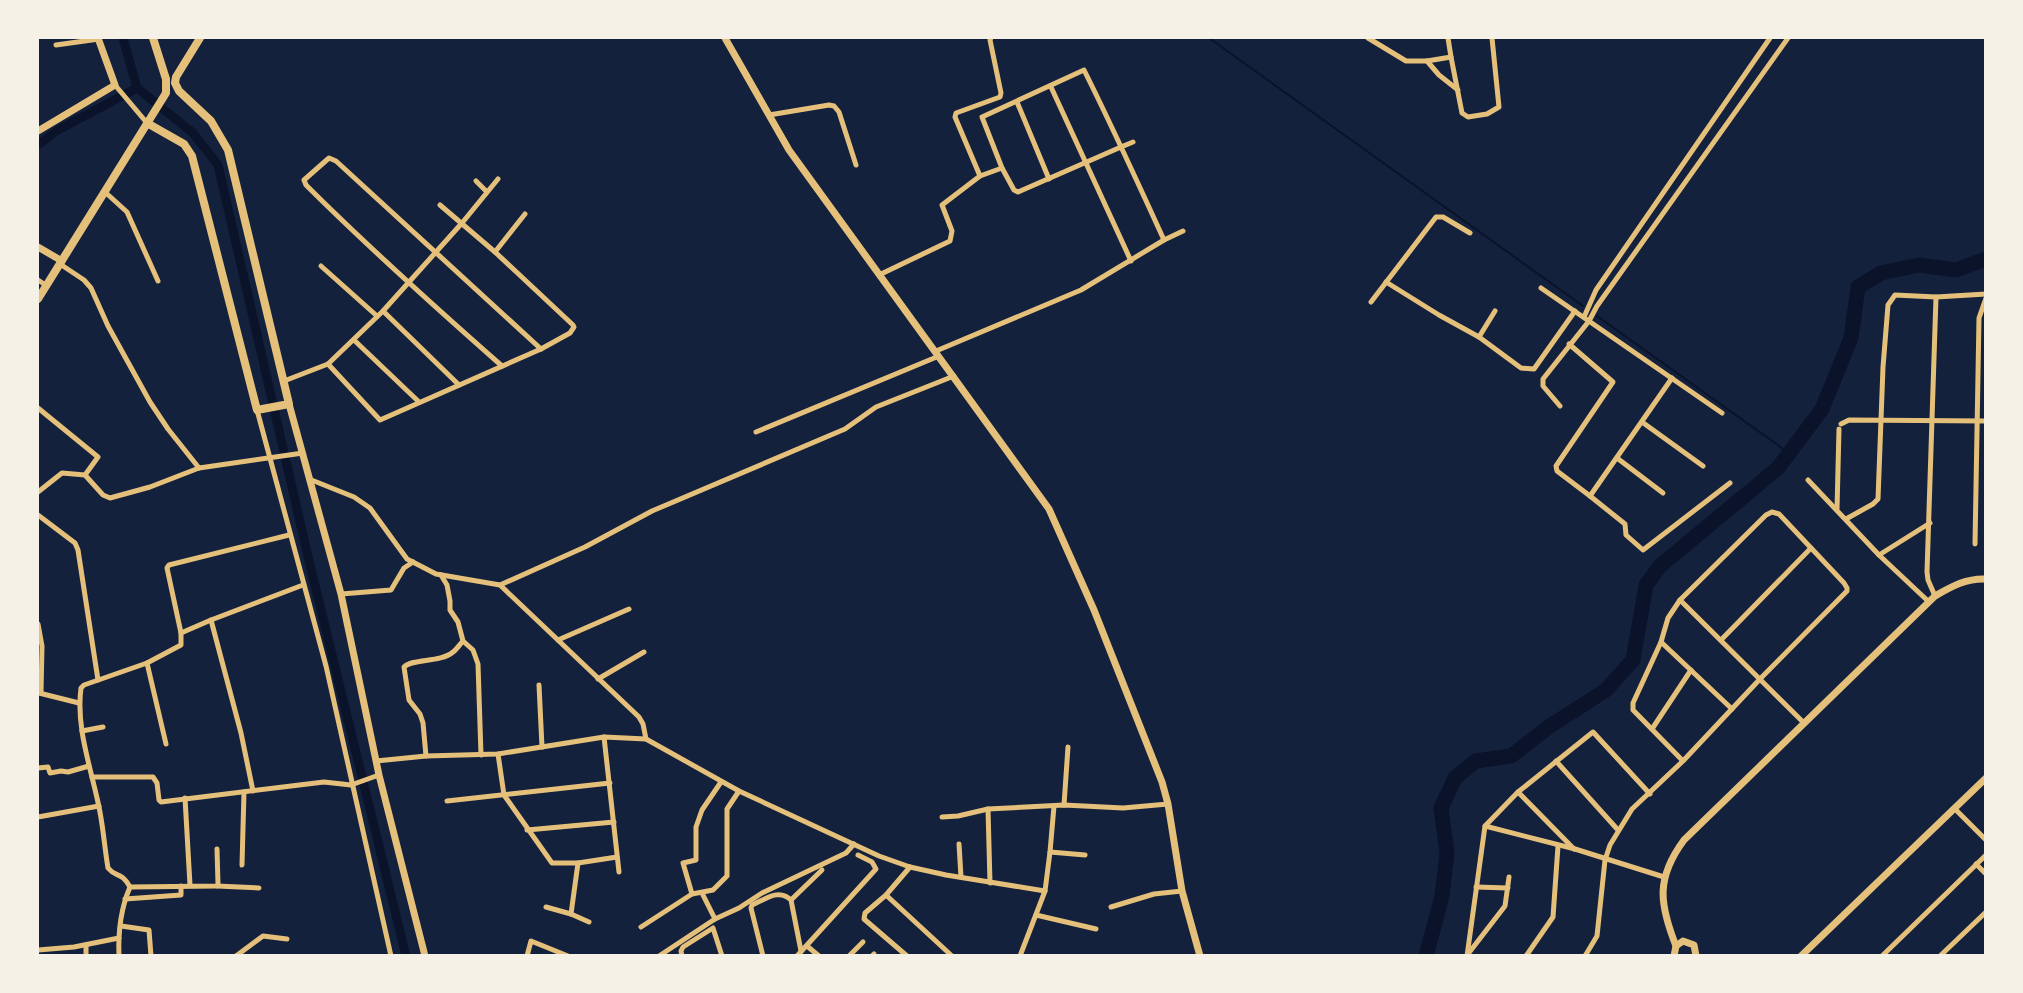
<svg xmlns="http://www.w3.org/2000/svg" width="2023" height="993" font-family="'IBM Plex Sans',sans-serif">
<rect width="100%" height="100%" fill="#14213d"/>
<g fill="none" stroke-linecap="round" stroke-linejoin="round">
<!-- stream -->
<g stroke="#0b132b" stroke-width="2">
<polyline points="1209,38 1583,306"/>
<polyline points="1597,316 1789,453"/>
</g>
<!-- canal -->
<g stroke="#0b132b" stroke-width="9">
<polyline points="123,38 137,88"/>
<polyline points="137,88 193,133 218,165 309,561 406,956"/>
<polyline points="38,145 58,130 137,88"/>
</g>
<!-- river -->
<polyline stroke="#0b132b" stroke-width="15" points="1426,956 1442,896 1447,852 1441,808 1455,778 1476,761 1511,756 1550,726 1606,690 1633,660 1646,585 1660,566 1778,468 1822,409 1851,338 1858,287 1881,273 1919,265 1956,270 1986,259"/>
<!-- minor -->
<g stroke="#e5c07b" stroke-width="5">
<polyline points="1368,38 1406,61 1427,61 1451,57 1462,113 1468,117 1487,114 1499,107 1492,38"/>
<polyline points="1448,38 1451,57"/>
<polyline points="56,45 99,39"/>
<polyline points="1427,61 1439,75 1458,90"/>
<polyline points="115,85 147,123"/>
<polyline points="1051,87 1131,261"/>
<polyline points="1017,102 1049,179"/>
<polyline points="769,115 829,105 834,106 839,112 856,165"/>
<path d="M1133 142 1121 147 1018 192 1014 190 1002 168 982 117 1084 70C1112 126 1138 183 1164 240"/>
<polyline points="980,176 955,117 956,113 1000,97 1001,93 990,40 991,38"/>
<polyline points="476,181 487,192"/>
<polyline points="105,192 127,212 158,281"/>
<polyline points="495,252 525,214"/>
<polyline points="60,264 84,280 91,288 108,326 150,402 168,429 199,468"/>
<polyline points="321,266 377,316"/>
<polyline points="879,275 950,241 952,231 942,205 980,176 1002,168"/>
<polyline points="38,280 47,286"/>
<polyline points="1386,282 1439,315 1479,337 1521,368 1534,369 1575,311"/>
<polyline points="1541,288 1722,413"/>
<polyline points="1371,302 1436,217 1443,217 1470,233"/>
<polyline points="383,311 459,385"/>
<polyline points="1584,317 1596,290 1770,38"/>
<polyline points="1479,337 1495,311"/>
<polyline points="354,340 419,402"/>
<polyline points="1569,344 1613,382 1556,466 1557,471 1590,496 1672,378"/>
<polyline points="936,351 1081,290 1164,240 1183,231"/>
<polyline points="328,364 380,420 541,349 570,333 574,327 573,325 495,252 440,205"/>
<path d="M502 366C435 307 369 248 306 185L304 180 329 158 336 161 541 349"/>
<polyline points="284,381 328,364 383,311 462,223 498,179"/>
<polyline points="1560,406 1543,386 1543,379 1589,321 1597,306 1788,38"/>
<polyline points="38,408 98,457 85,475 103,495 110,498 150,487 199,468 303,453"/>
<polyline points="257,410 326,666 391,956"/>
<polyline points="1642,422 1703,466"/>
<polyline points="1841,424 1849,420 1986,421"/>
<polyline points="756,432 939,356"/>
<polyline points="1617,458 1663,493"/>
<polyline points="309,479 354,497 370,508 407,559 436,574 500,585 639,717 643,724 646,739"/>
<polyline points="1808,480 1879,555 1929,602"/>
<polyline points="38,492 62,473 85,475"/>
<polyline points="1590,496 1625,524 1626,535 1643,550 1730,483"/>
<polyline points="1837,509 1839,429"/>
<polyline points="38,515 75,543 78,550 98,680"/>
<polyline points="1846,519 1873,504 1878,499 1883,367 1888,305 1895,295 1936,297 1986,294"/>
<polyline points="1975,544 1979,318 1986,298"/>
<polyline points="1879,555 1930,523"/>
<polyline points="441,575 447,585 450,601 450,610 458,622 463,641 473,650 478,664 481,755"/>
<polyline points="500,585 585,547 652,511 845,429 876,407 954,376"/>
<polyline points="341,594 391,590 404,568 413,562"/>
<polyline points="1935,596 1928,580 1927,572 1936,297"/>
<polyline points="1680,600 1804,723"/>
<polyline points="211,620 241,733 253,791"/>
<polyline points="38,624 42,646 41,693"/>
<polyline points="181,633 211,620 303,585"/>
<polyline points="558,640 629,609"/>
<polyline points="1721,640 1811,548"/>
<polyline points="1661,642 1732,709"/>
<polyline points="147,663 166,744"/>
<polyline points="598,679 644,652"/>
<polyline points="539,685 542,747"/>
<polyline points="39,693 79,703"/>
<polyline points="1652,729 1691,670"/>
<polyline points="82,731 103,727"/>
<polyline points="604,737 619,872"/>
<polyline points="498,754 504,795 552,863 578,863 617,857"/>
<path d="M426 756 423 723 420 714 409 700 404 667C413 658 440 663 453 652 457 649 460 644 463 641"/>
<polyline points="376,761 426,756 498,754 604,737 646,739 739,791 879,856 910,867 946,875 1045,891"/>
<polyline points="1556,761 1618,830"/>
<polyline points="38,768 48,767 50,773 61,771 68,772 89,766"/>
<polyline points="92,777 153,777 157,783 159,800 161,802 324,782 351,785 379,775"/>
<polyline points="721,782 702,810 696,827 696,860 683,863 692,894 713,890 727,876 727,809 739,791"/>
<polyline points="1518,792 1574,849"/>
<polyline points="185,798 190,885"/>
<polyline points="447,801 610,783"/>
<polyline points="1064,805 1068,747"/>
<polyline points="1954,808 1986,840"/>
<polyline points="988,809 990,883"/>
<polyline points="38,817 99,806"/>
<polyline points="942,817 958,816 988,809 1064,805 1123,808 1168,804"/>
<polyline points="1485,826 1575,849 1664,877"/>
<polyline points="527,830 614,822"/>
<polyline points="959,844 961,877"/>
<polyline points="1050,852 1085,855"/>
<polyline points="1976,864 1986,874"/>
<polyline points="242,865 244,792"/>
<polyline points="217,886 259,888"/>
<path d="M130 887C121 871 116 878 108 868 104 845 103 821 97 798 89 762 76 725 81 688L84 685 147 663 181 645V633L167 568 169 565 289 535"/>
<polyline points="130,887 217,886 218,884 217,849"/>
<polyline points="1476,887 1508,888"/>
<polyline points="702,893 715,919"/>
<polyline points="886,895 952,956"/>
<polyline points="125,899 181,895 181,886"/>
<polyline points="791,900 822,870"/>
<polyline points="546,907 571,914 589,922"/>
<polyline points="1111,907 1154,894 1182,891"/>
<polyline points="571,914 578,863"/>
<polyline points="1036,915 1096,929"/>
<polyline points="121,926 149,930 151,956"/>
<polyline points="641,927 692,894"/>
<polyline points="86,945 86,956"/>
<polyline points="807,946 819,956"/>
<polyline points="38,950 74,947 119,938"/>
<polyline points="1468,954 1505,906 1509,877"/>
<path d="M119 956C118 933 121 908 130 887"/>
<polyline points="236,956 263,936 287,939"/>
<polyline points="527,956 531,941 568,956"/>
<polyline points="659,956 715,919 739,908 762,893 846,853 854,844"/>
<polyline points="682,956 681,951 683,947 713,928 722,956"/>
<path d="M763 956 751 908 752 905C766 899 779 888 791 900L801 951"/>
<polyline points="797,956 876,869 872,862 858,855"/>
<polyline points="849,956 863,942"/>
<polyline points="872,956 874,954"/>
<polyline points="907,956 864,919 865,913 886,895 910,867"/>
<polyline points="1020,956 1045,891 1050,852 1054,806"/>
<polyline points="1467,956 1485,826 1518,792 1593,732 1650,794"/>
<polyline points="1526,956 1553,917 1558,846"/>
<polyline points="1585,956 1597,936 1605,860 1610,845 1632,809 1683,761 1760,679 1847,591 1847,588 1844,583 1779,514 1772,512 1766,515 1680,600 1668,618 1661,642 1633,703 1633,710 1683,761"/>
<polyline points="1882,956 1986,855"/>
<polyline points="1940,956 1986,912"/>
</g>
<!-- tertiary -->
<g stroke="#e5c07b" stroke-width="7">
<polyline points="725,38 789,150 1049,509 1094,610 1162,782 1168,804 1182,891 1200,956"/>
<polyline points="38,131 115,85 98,38"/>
<polyline points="38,247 62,261"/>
<polyline points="289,404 341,594 379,775 425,956"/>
<path d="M1676 946C1659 903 1656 878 1684 840L1935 596C1951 587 1966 578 1986 579"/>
<polyline points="1674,956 1676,946 1683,941 1694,945 1696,956"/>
<polyline points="1801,956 1986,778"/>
</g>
<!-- primary -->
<g stroke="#e5c07b" stroke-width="8">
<polyline points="147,123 184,144 192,156 257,410 289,404 228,150 211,121 179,91 175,83 176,77 200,38"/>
<polyline points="38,299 166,93 166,79 153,38"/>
</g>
</g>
<!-- border -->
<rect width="2023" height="993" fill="none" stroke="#f6f1e7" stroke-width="78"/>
</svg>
